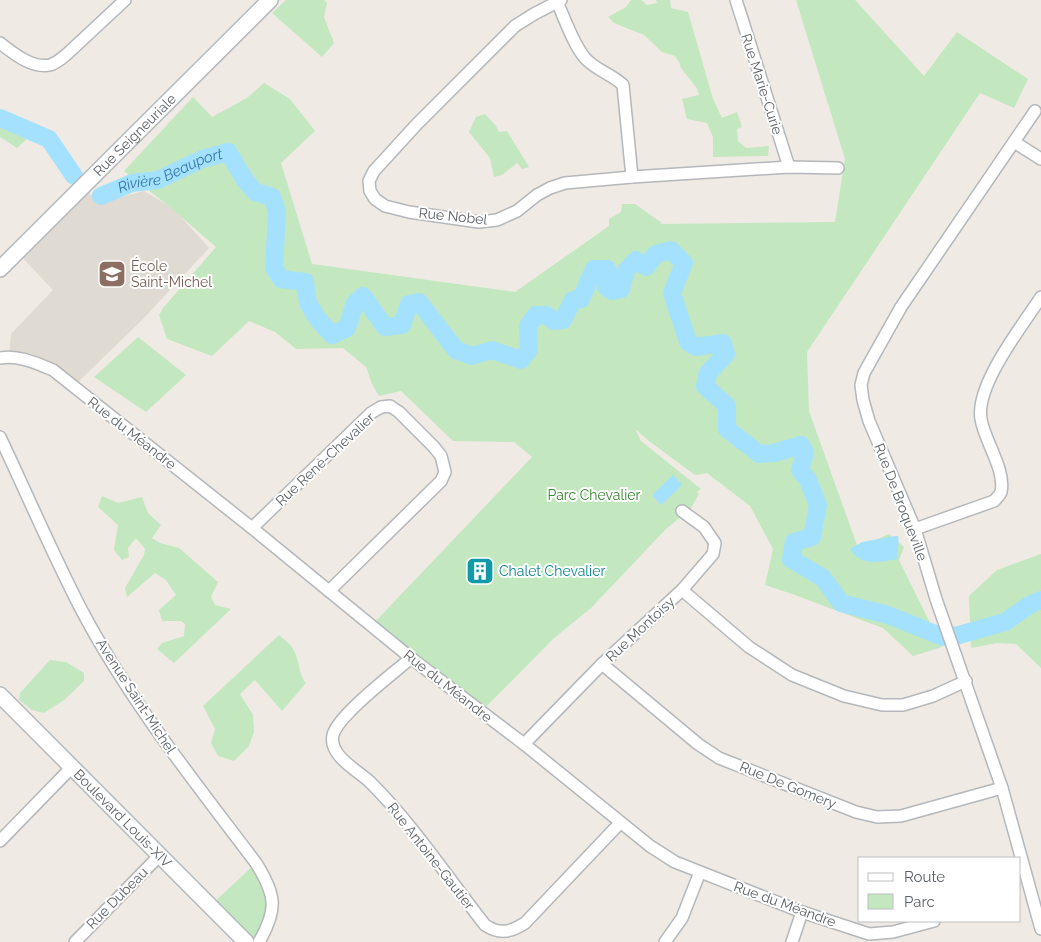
<svg xmlns="http://www.w3.org/2000/svg" width="1041" height="942" font-family="Raleway,sans-serif">
<rect width="100%" height="100%" fill="#efebe4"/>
<!-- education -->
<polygon fill="#dfdad2" points="83,186 98,203 144,191 174,209 209,248 144,318 73,387 53,370 9,356 11,334 53,290 17,252"/>
<!-- green -->
<g fill="#c3e7bf">
<polygon points="286,0 324,0 327,3 324,17 334,43 322,57 272,13"/>
<polygon points="631,0 641,0 647,5 657,3 656,0 670,0 671,8 688,12 713,99 722,118 737,112 742,127 737,129 738,141 746,148 769,146 768,156 713,157 713,137 707,123 687,119 682,99 699,95 696,87 681,68 679,62 675,56 662,52 644,35 614,23 608,17 626,7"/>
<polygon points="796,0 855,0 924,76 957,32 1028,79 1014,108 980,93 807,352 809,411 858,548 889,534 904,547 899,560 942,647 913,656 883,628 792,594 765,585 773,549 750,506 707,473 695,475 649,441 635,429 641,441 701,489 697,492 699,494 691,508 665,530 591,608 553,639 481,712 372,625 532,457 514,442 453,441 401,391 379,396 372,384 366,367 343,348 296,349 275,332 249,321 212,356 167,339 159,315 163,308 216,247 170,207 124,171 193,97 212,117 247,98 264,83 290,99 315,131 281,163 312,264 515,292 609,226 609,219 621,212 622,204 635,204 662,223 660,224 835,222 845,159"/>
<polygon points="0,110 32,126 29,137 17,148 0,137"/>
<polygon points="485,114 496,126 499,132 507,131 529,167 522,169 517,163 502,175 494,177 490,158 469,132 476,117"/>
<polygon points="138,337 186,375 146,412 94,377"/>
<polygon points="102,496 118,503 142,497 148,513 161,525 152,538 160,543 179,548 218,582 211,597 215,605 231,609 174,663 157,649 162,643 184,636 185,624 181,621 162,621 159,610 176,595 166,580 155,573 127,597 125,588 144,555 145,549 136,538 128,548 129,557 122,560 114,550 118,525 98,507"/>
<polygon points="1041,554 1041,668 1016,644 997,643 971,648 969,596 997,570"/>
<path d="M279 635C283 639 290 643 293 649 300 660 298 674 306 683L282 711 255 680 240 694 253 715 254 732 249 746 234 761 218 756 211 743 215 729 203 706Z"/>
<polygon points="50,660 66,662 84,673 84,681 64,700 44,713 32,710 19,700 20,693"/>
<polygon points="256,863 271,890 259,942 246,942 210,906"/>
</g>
<!-- water -->
<g fill="#a4e1ff">
<polygon points="673,475 682,485 661,505 652,495"/>
<path d="M895 536H898C900 544 896 551 898 559 880 562 861 567 850 549L862 542Z"/>
</g>
<g fill="none" stroke-linecap="round" stroke-linejoin="round">
<!-- river -->
<g stroke="#a4e1ff" stroke-width="18">
<polyline points="0,118 49,139 74,176"/>
<path id="s1" d="M101 196 132 183 158 180 202 159 228 152 245 180 255 192 272 197 277 212 274 268 281 279 305 282 308 303 317 318 332 335 347 328 355 303 363 296 385 327 402 325 409 304 419 302 456 350 472 356 492 350 521 360 529 350 528 326 536 315H546L554 321 563 320 573 300 581 299 594 269H607L609 274 606 287 612 291 621 289 626 271 636 260 646 267 656 254 671 250 684 263 672 293 688 342 696 347 723 343 726 354 708 373 705 386 727 406V429L759 454 774 453 801 445 805 453 800 470 808 480 818 505 812 537 794 542 791 559 823 578 841 603 888 615 943 637 959 635 1005 622 1031 604 1041 600"/>
</g>
<defs>
<g id="street">
<polyline points="561,0 534,14 515,26 417,124 374,171 369,181 370,191 375,199 385,206 409,212 479,222 497,220 517,211 537,195 550,188 565,183 632,177 789,167 838,168"/>
<polyline points="736,0 789,167"/>
<path d="M557 2C565 19 573 44 585 58 595 70 612 74 623 85L632 177"/>
<path d="M0 43C13 53 32 69 50 65 57 63 62 58 67 54L125 0"/>
<polyline points="1035,111 901,307 864,373 861,385 863,400 869,421 915,529 936,599 1002,788 1041,929"/>
<polyline points="1014,142 1041,159"/>
<path d="M0 358C19 355 36 363 53 370L252 528 411 658 524 744 650 846 675 862 802 912 869 934 893 932 934 921"/>
<path d="M0 437C27 494 52 553 81 609 129 700 194 781 256 863 276 895 278 909 259 942"/>
<polyline points="252,528 371,413 381,407 390,406 399,412 434,447 441,456 445,472 441,481 329,591"/>
<path d="M915 529 994 501C997 498 1000 495 1001 492 1006 470 984 440 981 419 975 385 1023 325 1041 297"/>
<polyline points="682,590 749,647 792,675 844,696 882,705 903,705 933,696 966,681"/>
<path d="M411 658C394 673 338 715 333 735 328 756 359 771 371 783 414 826 448 878 485 925 500 935 511 932 525 923L620 823"/>
<polyline points="602,664 698,744 719,758 856,812 877,817 901,816 1002,788"/>
<polyline points="524,744 602,664 682,590 713,554 715,543 704,527 682,511"/>
<polyline points="0,841 72,767"/>
<polyline points="75,942 160,855"/>
<polyline points="665,942 682,918 700,872"/>
<polyline points="792,942 802,912"/>
</g>
<g id="secondary">
<path id="s2" d="M0 269 270 0"/>
<path id="s3" d="M0 695 246 942"/>
</g>
</defs>
<!-- street casing -->
<use href="#street" stroke="#b4b7bb" stroke-width="14"/>
<!-- secondary casing -->
<use href="#secondary" stroke="#b5babe" stroke-width="18"/>
<!-- street -->
<use href="#street" stroke="#fff" stroke-width="11"/>
<!-- secondary -->
<use href="#secondary" stroke="#fff" stroke-width="15"/>
</g>
<!-- icons -->
<defs>
<symbol id="school-square" viewBox="-11 -11 22 22"><rect x="-9" y="-9" width="18" height="18" rx="4" fill="#8d6e63" stroke="#fff"/><path d="M0-5L7-2L0 1L-7-2ZM-4 1L0 2.5L4 1V4Q0 6-4 4Z" fill="#fff"/></symbol>
<symbol id="building-square" viewBox="-11 -11 22 22"><rect x="-9" y="-9" width="18" height="18" rx="4" fill="#0f9aa8" stroke="#fff"/><path d="M-4-6H4V6H1V3H-1V6H-4ZM-2.5-4.3h1.7v1.8h-1.7ZM.8-4.3h1.7v1.8H.8ZM-2.5-1h1.7V.8h-1.7ZM.8-1h1.7V.8H.8Z" fill="#fff"/></symbol>
</defs>
<g fill-rule="evenodd">
<use href="#school-square" x="96" y="258" width="32" height="32"/>
<use href="#building-square" x="464" y="555" width="32" height="32"/>
</g>
<g text-anchor="middle" dominant-baseline="central" stroke-width="4" stroke-linejoin="round" paint-order="stroke">
<!-- street labels -->
<g font-size="14" fill="#5c6165" stroke="#fff">
<text transform="translate(762 84) rotate(72)">Rue Marie-Curie</text>
<text stroke="none"><textPath href="#s2" startOffset="190">Rue Seigneuriale</textPath></text>
<text transform="translate(453 216) rotate(6)">Rue Nobel</text>
<text transform="translate(132 433) rotate(38)">Rue du Méandre</text>
<text transform="translate(325 459) rotate(-43)">Rue René-Chevalier</text>
<text transform="translate(901 502) rotate(69)">Rue De Broqueville</text>
<text transform="translate(640 629) rotate(-43)">Rue Montoisy</text>
<text transform="translate(448 686) rotate(38)">Rue du Méandre</text>
<text transform="translate(136 696) rotate(57)">Avenue Saint-Michel</text>
<text transform="translate(788 785) rotate(22)">Rue De Gomery</text>
<text stroke="none"><textPath href="#s3" startOffset="174">Boulevard Louis-XIV</textPath></text>
<text transform="translate(431 856) rotate(52)">Rue Antoine-Gautier</text>
<text transform="translate(117 898) rotate(-45)">Rue Dubeau</text>
<text transform="translate(785 904) rotate(20)">Rue du Méandre</text>
</g>
<!-- education labels -->
<g font-size="14" fill="#785e54" stroke="#fff" text-anchor="start">
<text x="131" y="266">École<tspan x="131" dy="16">Saint-Michel</tspan></text>
</g>
<!-- park labels -->
<g font-size="14" fill="#378631" stroke="#fff">
<text x="594" y="495">Parc Chevalier</text>
</g>
<!-- culture labels -->
<g font-size="14" fill="#0d838f" stroke="#fff" text-anchor="start">
<text x="499" y="571">Chalet Chevalier</text>
</g>
<!-- water labels -->
<g font-size="15" font-style="italic" fill="#3777a3" stroke="#fff">
<text stroke="none"><textPath href="#s1" startOffset="74">Rivière Beauport</textPath></text>
</g>
</g>
<!-- legend -->
<rect x="858" y="857" width="162" height="65" fill="#ffffff" stroke="#bec0c1"/>
<rect x="868" y="873" width="25" height="8" fill="#ffffff" stroke="#bec0c1"/>
<text x="904" y="882" font-size="15" fill="#5c6165">Route</text>
<rect x="868" y="894" width="25" height="15" fill="#c3e7bf" stroke="#bec0c1"/>
<text x="904" y="907" font-size="15" fill="#5c6165">Parc</text>
</svg>
